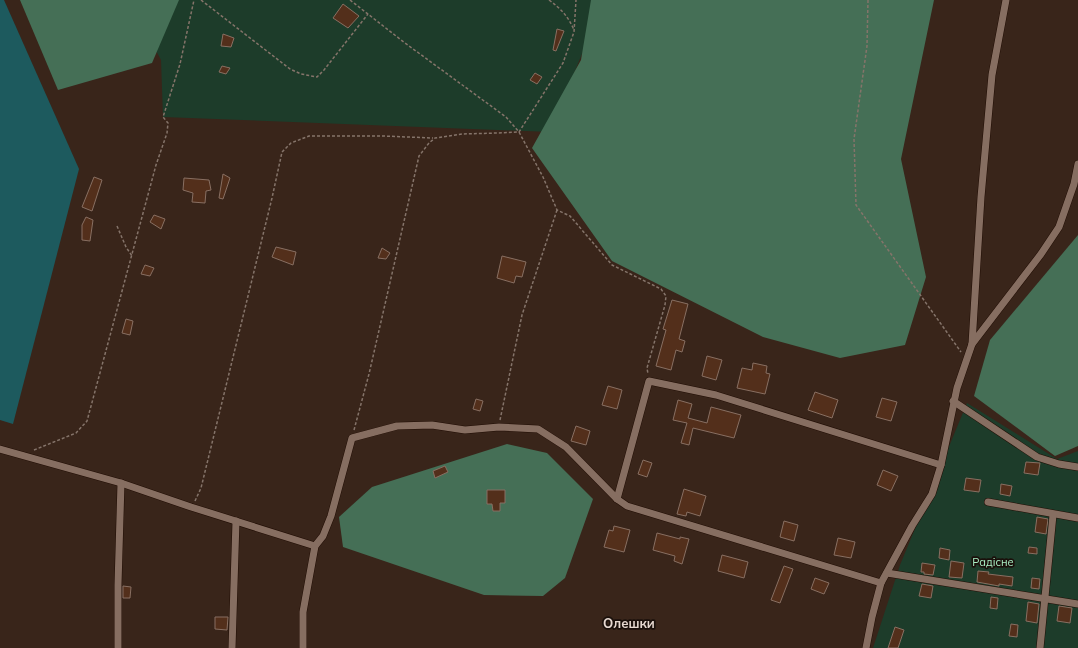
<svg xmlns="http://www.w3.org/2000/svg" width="1078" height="648" font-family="Mulish,sans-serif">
<rect width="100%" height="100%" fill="#39251a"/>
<!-- green -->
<g fill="#1d3c2a">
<polygon points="129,0 604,0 550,132 163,117 161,60"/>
<polygon points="967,403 1057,459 1078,451 1078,648 873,648 900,565"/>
</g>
<!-- forest -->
<g fill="#456f56">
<polygon points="20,0 179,0 152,63 58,90"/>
<polygon points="591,0 934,0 901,159 926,277 905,345 840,358 763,337 612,261 532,148 581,60"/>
<polygon points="1078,235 1078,446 1055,456 974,396 990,340"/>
<polygon points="507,444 547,453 593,499 565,578 543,596 484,595 343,547 339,517 372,487"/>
</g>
<!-- water -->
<polygon fill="#1d5a5e" points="0,0 4,0 79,169 13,424 0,420"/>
<!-- building -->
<g fill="#532f1b" stroke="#886f62">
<polygon points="343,4 359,16 348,28 333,18"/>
<polygon points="557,29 564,31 556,51 553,50"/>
<polygon points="223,34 234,38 231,47 221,46"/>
<polygon points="222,66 230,68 226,74 219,72"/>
<polygon points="535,73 542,77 537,84 530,80"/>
<polygon points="223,174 230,178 223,199 219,198"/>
<polygon points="94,177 102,180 92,211 82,207"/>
<polygon points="184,178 209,180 211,190 206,191 205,203 192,202 193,193 183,190"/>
<polygon points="154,215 165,219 161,229 150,222"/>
<polygon points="86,217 93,220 90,241 82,240 82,225"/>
<polygon points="276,247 296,252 293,265 272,257"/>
<polygon points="382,248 390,253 386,259 378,258"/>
<polygon points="502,256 526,262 522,277 516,276 514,283 497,278"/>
<polygon points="145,265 154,268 150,276 141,274"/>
<polygon points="672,300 688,304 679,339 685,341 682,352 676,350 671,370 656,366 666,330 663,329"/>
<polygon points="126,319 133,321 130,335 122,333"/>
<polygon points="707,356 722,360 716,380 702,376"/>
<polygon points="753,363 767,366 766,373 770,374 765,394 737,388 742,368 752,370"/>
<polygon points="608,386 622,390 617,409 602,405"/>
<polygon points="815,392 838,400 832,418 808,410"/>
<polygon points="882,398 897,402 891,421 876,417"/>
<polygon points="476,399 483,401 480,411 473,409"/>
<polygon points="678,400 692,404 688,418 707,423 711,407 741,415 734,438 693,428 689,445 681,443 687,423 673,420"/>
<polygon points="576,426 590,431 586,445 571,441"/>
<polygon points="643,460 652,463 647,477 638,474"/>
<polygon points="1026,462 1040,463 1038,475 1024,473"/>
<polygon points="445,466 448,472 435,478 433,471"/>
<polygon points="883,470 898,476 891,491 877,485"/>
<polygon points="966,478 981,480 979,492 964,490"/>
<polygon points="1001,484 1012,486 1010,496 1000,494"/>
<polygon points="684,489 706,496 700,516 687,512 686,516 677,514"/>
<polygon points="487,490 505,490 505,503 500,503 500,511 493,511 492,504 487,504"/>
<polygon points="1037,517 1048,519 1046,534 1035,532"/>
<polygon points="784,521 798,525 794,541 780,537"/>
<polygon points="614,526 630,530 624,552 604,547 609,530 613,531"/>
<polygon points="657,533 680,539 680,537 689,539 682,564 674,561 675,556 653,550"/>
<polygon points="838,538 855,542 851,558 834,555"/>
<polygon points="1029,547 1037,548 1037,554 1028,553"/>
<polygon points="940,548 950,550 949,560 939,558"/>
<polygon points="722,555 748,562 744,578 718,571"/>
<polygon points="951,561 964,563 962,578 949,577"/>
<polygon points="922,563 935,565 933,575 924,574 924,572 921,572"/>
<polygon points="784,566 793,569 780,603 771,600"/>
<polygon points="978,571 989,572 988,574 1013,577 1012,586 999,584 999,586 977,582"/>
<polygon points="815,578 829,583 824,594 811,589"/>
<polygon points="1032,578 1040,579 1039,589 1031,588"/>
<polygon points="922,584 933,586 931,598 919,596"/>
<polygon points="123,586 131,587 130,598 123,598"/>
<polygon points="991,597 998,598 997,609 990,608"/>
<polygon points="1028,602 1039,604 1037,623 1026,621"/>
<polygon points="1059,606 1072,608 1070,623 1057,621"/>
<polygon points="215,617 228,617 227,630 215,629"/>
<polygon points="1011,624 1018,625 1017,637 1009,636"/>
<polygon points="895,627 904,630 898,648 888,648"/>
</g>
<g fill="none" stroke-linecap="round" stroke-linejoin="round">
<defs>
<g id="street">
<polyline points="972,344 1041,254 1059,227 1074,184 1078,164"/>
<polyline points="953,401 1037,457 1059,464 1078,467"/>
<polyline points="0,449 121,483 191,507 315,546"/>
<polyline points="617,499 649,381 716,395 941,465"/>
<polyline points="988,502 1078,518"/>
<polyline points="887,573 1078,604"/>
<polyline points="118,648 118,585 121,483"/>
<polyline points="232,648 236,521"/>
<polyline points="303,648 303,612 315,546 323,536 331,516 352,438 397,426 432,425 465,430 499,427 538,429 566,447 617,499 627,506 881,583"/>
<polyline points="866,648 872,617 881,583 912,526 932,494 941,465 957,388 972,344 981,197 992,75 1006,0"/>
<polyline points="1040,648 1053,515"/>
</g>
</defs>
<!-- street casing -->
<use href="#street" stroke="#200d04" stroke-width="8"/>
<!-- path -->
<g stroke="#85746a" stroke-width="1.5" stroke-dasharray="3 2" stroke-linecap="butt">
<polyline points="201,0 290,69 301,74 317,77 324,70 368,14"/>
<polyline points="350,0 405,43 506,117 519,132 543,177 557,210 570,216 612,265 661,289 666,296 665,305 647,368 648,374"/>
<path d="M549 0C561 9 568 16 574 30"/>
<polyline points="868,0 867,46 854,139 856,205 961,352"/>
<polyline points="117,226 126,247 132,256"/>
<polyline points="500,420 522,315 557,210"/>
<polyline points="354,430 369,374 419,156 429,143 435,138 462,134 497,133 519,132 563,63 574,32 576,0"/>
<polyline points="34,450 76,433 87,421 156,165 167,133 168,123 163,117 180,64 194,0"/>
<polyline points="195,501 201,488 272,198 282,152 291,143 309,136 383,136 433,138"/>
</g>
<!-- street -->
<use href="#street" stroke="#866e61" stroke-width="7"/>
</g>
<g text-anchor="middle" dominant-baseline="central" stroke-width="3.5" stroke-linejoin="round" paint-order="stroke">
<!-- park labels -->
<g font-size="11" fill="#aaf0c5" stroke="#1a100b">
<text x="993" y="562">Радісне</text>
</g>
<!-- quarter labels -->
<g font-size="13" font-weight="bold" fill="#e6d8d0" stroke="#1a100b">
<text x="629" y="623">Олешки</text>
</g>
</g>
</svg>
